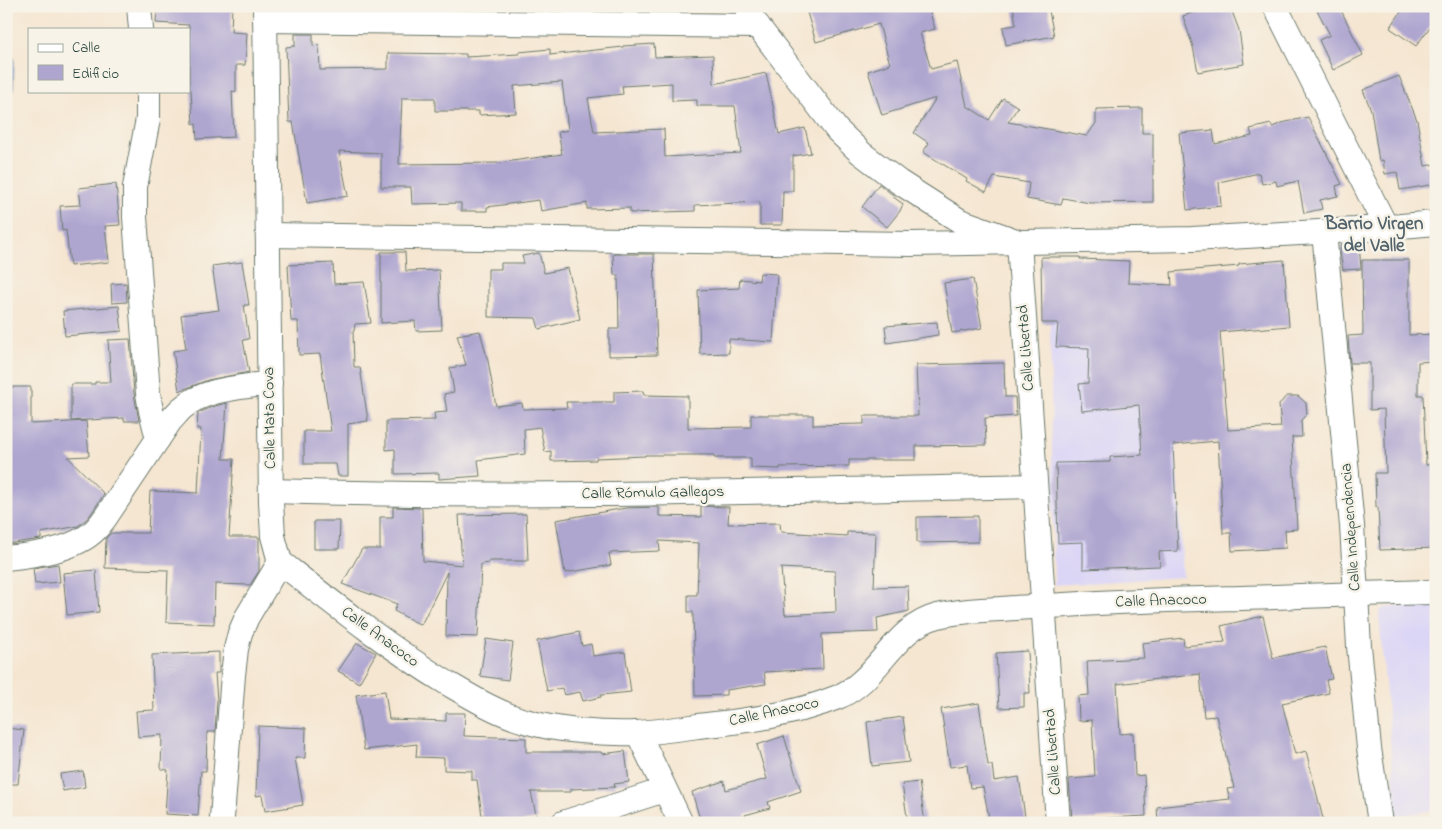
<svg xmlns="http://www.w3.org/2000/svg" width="1442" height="829" font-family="'Indie Flower',sans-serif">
<rect width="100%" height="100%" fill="#f7f3e8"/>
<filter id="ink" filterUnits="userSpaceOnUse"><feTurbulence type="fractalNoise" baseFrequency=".02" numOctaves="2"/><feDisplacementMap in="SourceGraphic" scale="10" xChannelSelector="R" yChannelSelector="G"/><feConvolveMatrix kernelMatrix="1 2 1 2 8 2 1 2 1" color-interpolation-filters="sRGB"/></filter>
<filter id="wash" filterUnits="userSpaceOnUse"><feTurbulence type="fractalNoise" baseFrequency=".0096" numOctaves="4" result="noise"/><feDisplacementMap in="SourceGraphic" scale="20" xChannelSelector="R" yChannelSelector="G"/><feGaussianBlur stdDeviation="1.12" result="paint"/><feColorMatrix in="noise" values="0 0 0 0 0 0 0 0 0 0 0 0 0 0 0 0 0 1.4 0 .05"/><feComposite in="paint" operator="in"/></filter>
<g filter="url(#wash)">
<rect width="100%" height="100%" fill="#f5e6d1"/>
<!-- built -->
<g fill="#dcd6f6">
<polygon points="1058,319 1169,325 1183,577 1054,585 1050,323 1058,323"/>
<polygon points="1404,606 1436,606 1436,810 1397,816 1379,615 1381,610 1386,607"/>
</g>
<!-- water -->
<polygon fill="#7cace7" stroke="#4e748e" points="6,58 14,58 13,92 6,92"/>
<g id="blocks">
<!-- building -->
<g fill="#afa6d0" fill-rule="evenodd">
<polygon points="157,6 232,6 231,32 247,33 245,65 236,65 236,92 232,91 234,137 197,139 196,124 193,124 191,90 189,90 189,25 156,23"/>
<polygon points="805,6 928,6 935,29 920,33 931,69 957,62 967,106 989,120 1003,98 1018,107 1008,122 1087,136 1096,123 1096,109 1142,108 1142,133 1153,133 1153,202 1090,203 1063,198 1061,205 1027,199 1029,183 994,177 986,192 966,181 967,179 923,152 929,143 914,133 936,98 882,115 868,71 890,64 879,24 816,42"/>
<polygon points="1013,6 1048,6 1054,36 1006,45 1003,27 1016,25"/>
<polygon points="1212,6 1230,6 1239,30 1244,64 1198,72 1193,47 1183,16"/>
<polygon points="1315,6 1339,6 1363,55 1333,70 1319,40 1330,35"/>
<polygon points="1405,6 1436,6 1436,19 1416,46 1390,28"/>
<path d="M295 34H313V46L319 45 320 70 388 69V53L466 54V57L519 54V52L550 49V55L623 47V46L654 44 655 57 713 55 714 84 766 73 779 134 805 128 811 153 793 156V191H783L782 225H760V202L695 205V211L630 213V208L587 209V203L541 211 539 200 487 207V211H461V203L412 204 411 187H381V153L339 151 348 196 307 203 293 122H289L286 47 295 46ZM562 82 568 130 558 132 562 154 498 163 399 164 402 98H435V111H479V115L516 113 514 86ZM672 83V101L697 100V106H735L741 153 665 157 664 129 594 132 588 98 623 94 622 86Z"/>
<polygon points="1399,76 1417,120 1425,166 1436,164 1436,184 1400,190 1397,172 1385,174 1383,160 1379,161 1371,110 1363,90"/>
<polygon points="1308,117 1342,184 1336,186 1338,196 1320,200 1322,209 1304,213 1298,181 1277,186 1276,181 1262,184 1259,173 1219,182 1221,206 1187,210 1179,133 1213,130 1215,144 1252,136 1250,129 1271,124 1272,127 1282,123"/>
<polygon points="116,184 120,225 105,226 109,262 70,266 66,230 62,231 60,206 81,205 79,188"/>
<polygon points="879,184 893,195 892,196 903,204 900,211 887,227 862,207"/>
<polygon points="1359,243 1361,269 1343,270 1340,252 1341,245"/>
<polygon points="381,252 405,252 406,271 439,270 442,330 416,331 415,321 381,323"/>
<polygon points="539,253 544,273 568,268 580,319 539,329 536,318 488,317 488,269 501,269 501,263 524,263 522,256"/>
<polygon points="613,254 654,254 657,355 609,356 609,329 619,329 618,275 614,275"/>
<polygon points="1041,257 1080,257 1080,259 1129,261 1128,283 1172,285 1171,272 1239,266 1239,264 1284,260 1289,326 1220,332 1228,430 1281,427 1279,405 1286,396 1298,396 1306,403 1307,414 1301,420 1302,437 1292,437 1297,529 1285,530 1286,548 1232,551 1231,533 1223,533 1218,441 1173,445 1178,551 1159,552 1160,566 1083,569 1083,542 1058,543 1056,463 1110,462 1110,457 1142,455 1139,405 1082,411 1079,384 1088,383 1089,348 1056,347 1058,323 1042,323"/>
<polygon points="1362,260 1409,260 1409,335 1436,334 1436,361 1418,362 1418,395 1423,395 1426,465 1436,464 1436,548 1380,550 1378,507 1376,507 1375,473 1386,473 1384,409 1370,410 1370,363 1350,363 1348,336 1363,335"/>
<polygon points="242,262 249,305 244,305 249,339 243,340 249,372 208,380 179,391 173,351 186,349 181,315 219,310 212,266"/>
<polygon points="333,263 334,284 364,282 371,323 355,324 354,331 353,331 354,367 360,367 368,421 348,424 348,476 338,476 336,464 304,464 304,431 331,431 320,354 299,355 298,321 291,321 288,265"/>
<polygon points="760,273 777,274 773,342 729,339 729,353 700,354 698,290 739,288 740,279 759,281"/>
<polygon points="973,279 982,328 952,333 944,283"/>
<polygon points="126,283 127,302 112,303 111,284"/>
<polygon points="119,306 122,331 65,336 63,311"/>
<polygon points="937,322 938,335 887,343 885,326"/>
<polygon points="480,331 488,361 496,406 522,403 523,409 567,408 566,402 614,402 614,392 643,391 644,395 688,396 688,428 751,427 751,415 813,415 813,425 864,424 864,416 918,416 916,365 1004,363 1005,397 1015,397 1016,416 985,418 986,445 916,446 916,460 849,460 849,466 780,467 780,469 751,468 751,458 714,458 714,455 645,455 645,456 596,458 596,460 551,461 551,451 545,452 540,427 524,429 525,454 478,460 480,476 439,479 439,473 395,474 395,449 386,450 386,421 435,420 434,413 447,412 444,394 454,392 450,368 466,365 457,335"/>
<polygon points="130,339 134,394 139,421 124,421 124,418 71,421 71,384 95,384 95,382 111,382 108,340"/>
<polygon points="7,387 31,387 31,424 86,421 89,456 68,457 104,494 89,517 78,526 41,533 41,539 6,544"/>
<polygon points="227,403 223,459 234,459 229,537 259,537 259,571 250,585 215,584 214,624 166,622 168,570 105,568 106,538 111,533 148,533 150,491 198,493 201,429 197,429 198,413 215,406"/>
<path d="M701 506 729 507 728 524 780 523 781 532 847 536V532L876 533 874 587 908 586 909 611 877 618 878 632 822 634 823 669 764 672 766 684 726 690V695L695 696 693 612H688V595H697L699 543 659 541 660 551 609 553 611 565 565 573 556 520 626 508 659 507V516L701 517ZM781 568 835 571 836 612 785 615Z"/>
<polygon points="393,507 422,508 423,561 462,565 459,515 526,514 528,561 489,561 489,563 481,564 478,637 446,636 447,572 421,625 394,611 397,604 342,584 362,549 380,549 380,517 393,517"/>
<polygon points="978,516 978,542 917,543 917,517"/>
<polygon points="314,521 340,521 339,549 314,549"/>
<polygon points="58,564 60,582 35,584 33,568"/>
<polygon points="96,570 99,612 67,615 63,573"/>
<polygon points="1263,616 1273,658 1325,647 1332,679 1326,680 1329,693 1282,703 1295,754 1306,751 1324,823 1158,823 1157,807 1230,799 1227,789 1234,788 1216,716 1204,717 1200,674 1117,684 1120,734 1133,733 1135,776 1144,775 1146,816 1072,820 1069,779 1095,777 1092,720 1079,721 1078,696 1089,695 1087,661 1144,658 1142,643 1183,638 1184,646 1225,642 1221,626"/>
<polygon points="579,632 582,646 591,644 593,656 625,652 631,692 601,695 601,697 583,701 580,692 564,695 562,688 547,691 537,641"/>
<polygon points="486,639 513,643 508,680 480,676"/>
<polygon points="357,643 376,653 359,683 338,671"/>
<polygon points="1028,651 1030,693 1024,693 1024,707 999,708 996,653"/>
<polygon points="219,652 219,673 215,673 217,701 215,732 207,732 206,771 201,771 198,816 165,814 168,770 161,769 162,735 138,737 136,711 154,710 152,655"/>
<polygon points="385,691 389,719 446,721 446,713 465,713 464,736 526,738 526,752 601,752 602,754 625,751 629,782 614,784 615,787 571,789 571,792 531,792 537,819 516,823 483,823 477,780 472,780 472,771 444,770 444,758 416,757 417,744 364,750 356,695"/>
<polygon points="979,703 988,765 992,765 994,781 1019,777 1026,823 990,823 983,787 970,788 967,765 950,767 941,709"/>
<polygon points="903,717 909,762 872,766 867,722"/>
<polygon points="258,726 306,728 305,758 295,758 303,805 265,811 262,795 256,796"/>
<polygon points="6,728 24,730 18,784 6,784"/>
<polygon points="784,736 801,791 768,802 770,808 745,815 746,818 728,823 701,823 692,792 724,781 726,790 767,779 757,745"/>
<polygon points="83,771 85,787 63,791 60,774"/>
<polygon points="919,782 925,823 908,823 902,784"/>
</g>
</g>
</g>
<g filter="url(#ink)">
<use href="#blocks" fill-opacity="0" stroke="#6a786b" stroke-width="1"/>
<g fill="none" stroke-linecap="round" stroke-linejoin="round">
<defs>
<g id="minor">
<polyline points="139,6 141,29"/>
<polyline points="747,6 751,17 837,130 861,153 899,182 960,221 1019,242 1058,823"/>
<polyline points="1275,6 1386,227"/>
<polyline points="265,20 758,26"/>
<polyline points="148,91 148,119 135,187 135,217 148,393 151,411 158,439"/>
<polyline points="1324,232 1352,526 1359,646 1369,748 1380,823"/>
<polyline points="268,235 911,244 1192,239 1355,230 1436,223"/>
<path d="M271 491C525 499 781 491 1035 486"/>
<path d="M6 558C34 555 75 550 95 530 99 526 102 522 105 518L170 421C174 417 177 413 181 409 204 388 240 388 270 383"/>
<path d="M280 562C334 604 388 647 447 683 471 697 497 713 525 721 557 731 602 734 636 733 656 732 677 729 698 726 745 721 794 715 838 697 879 680 893 627 938 616 958 611 979 610 1000 609 1027 607 1054 606 1081 604 1145 600 1209 599 1274 597 1328 595 1382 593 1436 592"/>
<polyline points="638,733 681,823"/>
<polyline points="222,818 233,675 236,649 240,633 247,617 280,562 273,536 271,502 265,6"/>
<polyline points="563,823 664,790"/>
</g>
</defs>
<!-- minor casing -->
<use href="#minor" stroke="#6a786b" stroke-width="26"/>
<!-- minor -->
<use href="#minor" stroke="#fff" stroke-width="24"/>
</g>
</g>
<g text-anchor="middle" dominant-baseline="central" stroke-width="5" stroke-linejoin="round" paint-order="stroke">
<!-- street labels -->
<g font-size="16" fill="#1f3d34" stroke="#f7f3e8">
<text transform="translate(1026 348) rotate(-94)">Calle Libertad</text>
<text transform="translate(270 418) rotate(-91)">Calle Mata Cova</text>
<text transform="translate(653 493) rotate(-1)">Calle Rómulo Gallegos</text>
<text transform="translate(1351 527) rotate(-94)">Calle Independencia</text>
<text transform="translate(1161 601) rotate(-2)">Calle Anacoco</text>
<text transform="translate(380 637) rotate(36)">Calle Anacoco</text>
<text transform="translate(774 712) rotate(-12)">Calle Anacoco</text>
<text transform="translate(1053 752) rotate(-94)">Calle Libertad</text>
</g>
<!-- quarter labels -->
<g font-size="19" font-weight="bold" fill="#51626b" stroke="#f7f3e8">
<text x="1374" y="224">Barrio Virgen<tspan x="1374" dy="22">del Valle</tspan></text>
</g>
</g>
<!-- margin -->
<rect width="1442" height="829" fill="none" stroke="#f7f3e8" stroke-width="25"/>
<!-- legend -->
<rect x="28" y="28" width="162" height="65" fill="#f7f3e8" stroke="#a1aaa0"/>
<rect x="38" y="44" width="25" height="8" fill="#ffffff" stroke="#a1aaa0"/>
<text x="72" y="52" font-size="15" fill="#1f3d34">Calle</text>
<rect x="38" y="65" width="25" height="15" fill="#afa6d0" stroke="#a1aaa0"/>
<text x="72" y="78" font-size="15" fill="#1f3d34">Edificio</text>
</svg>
